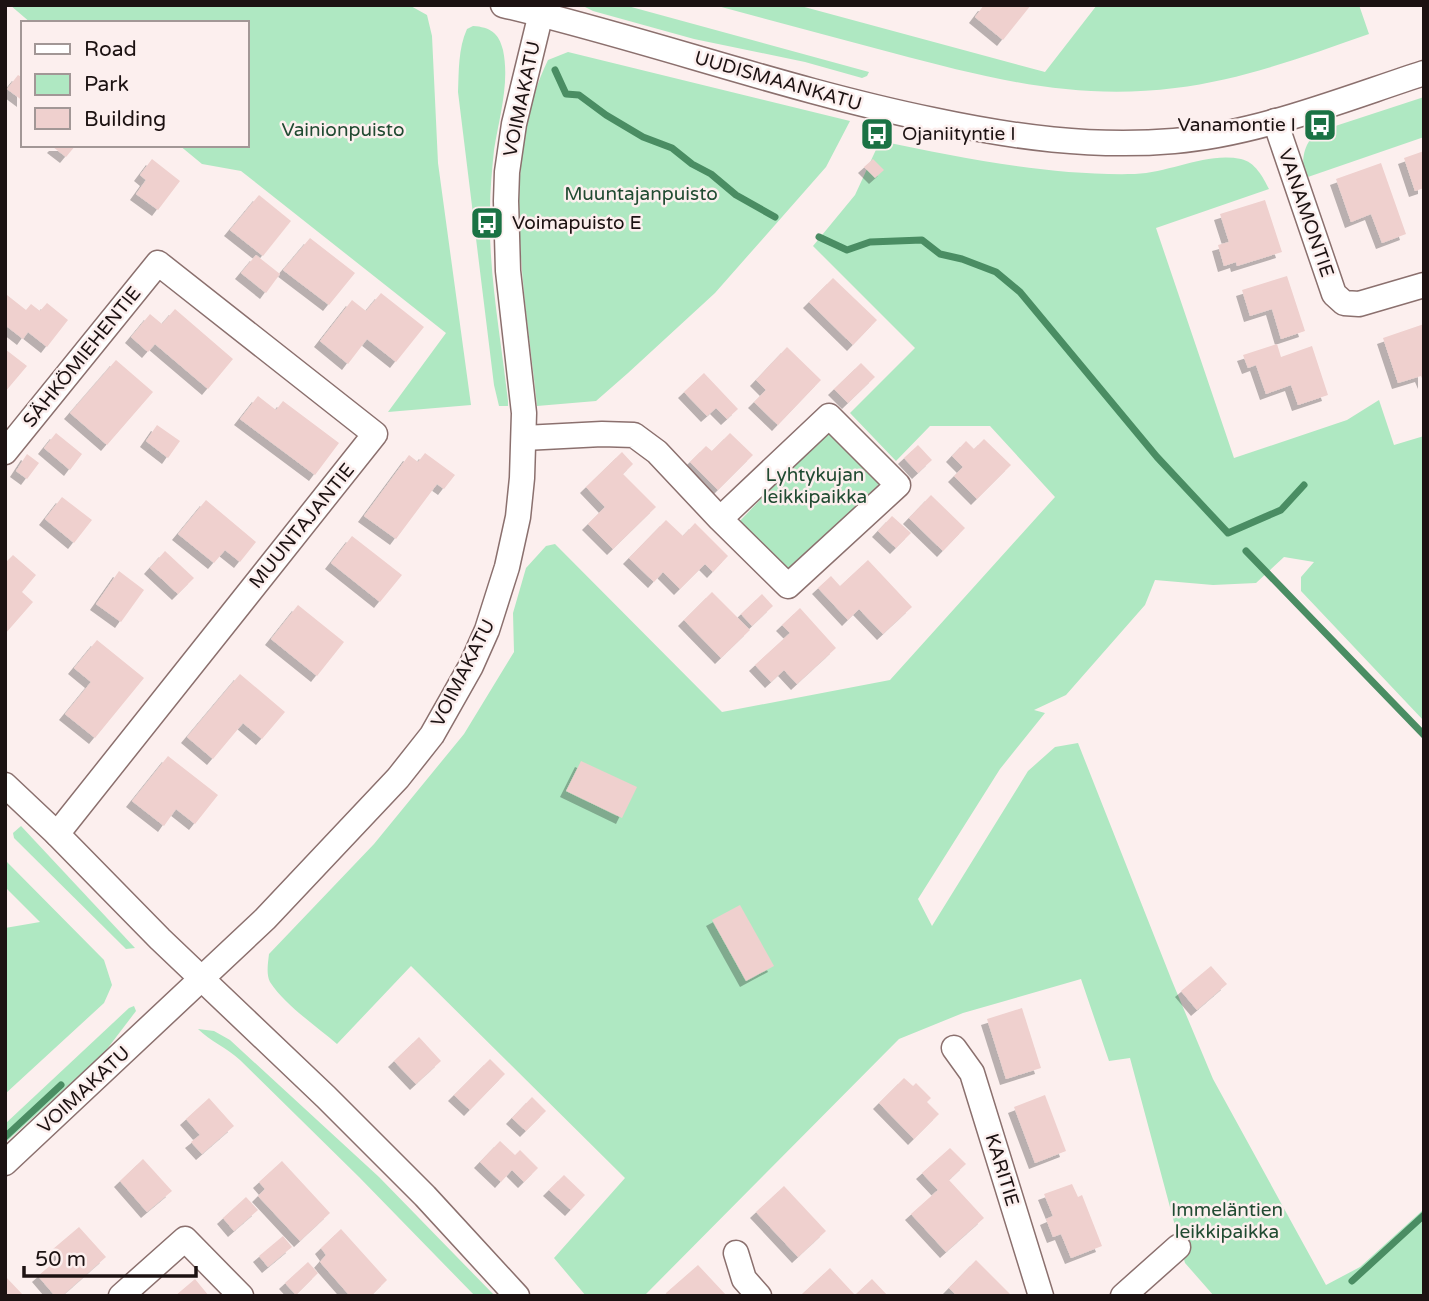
<svg xmlns="http://www.w3.org/2000/svg" width="1429" height="1301" font-family="'Varela Round',sans-serif">
<defs>
<filter id="shadow"><feDropShadow dx="-6" dy="6" stdDeviation="0" flood-color="#0004"/></filter>
</defs>
<rect width="100%" height="100%" fill="#fcefee"/>
<!-- green -->
<g fill="#afe8c2">
<polygon points="10,5 409,5 427,15 432,36 438,163 471,405 388,412 446,333 241,171 202,164 179,145 247,145 247,23 31,23"/>
<polygon points="581,5 624,5 869,72 867,76 862,78 805,62 694,39 593,11"/>
<path d="M714 5H797L1045 72 1097 5H1359L1369 34C1306 56 1242 80 1175 88 1075 101 988 78 893 53 833 37 773 21 714 5Z"/>
<path d="M473 26C490 27 499 33 503 50 510 83 499 118 494 150 492 170 490 190 490 209 488 270 501 339 508 401V406H499L494 385 458 92C459 71 458 49 467 29Z"/>
<path d="M568 52 850 121 826 167 715 293 628 373 596 401 537 406C526 298 498 162 548 60Z"/>
<path d="M1424 97V137L1305 178C1301 159 1303 145 1317 132Z"/>
<path d="M880 141C964 158 1048 176 1135 174 1170 173 1205 152 1241 159 1255 162 1263 177 1269 189L1156 228 1234 458 1347 420 1379 400 1394 445 1424 436V721L1301 591V577L1314 562 1284 557 1256 583 1213 585 1155 580 1145 605 1066 695 1034 710 1045 713 1000 769 918 899 932 926 1028 771 1055 747 1078 743 1172 981 1213 1079 1326 1285 1360 1267 1424 1209V1296H1214L1185 1263 1130 1058 1109 1061 1081 979 963 1013 899 1039 644 1296H586L554 1258 625 1178 411 966 337 1044C316 1026 285 1005 270 982 266 974 268 963 269 954L374 844 464 734 514 652 513 613 526 568 546 546 555 544 722 712 890 680 1055 497 990 426H930L896 461 850 413 915 348 813 246 855 195Z"/>
<polygon points="828,431 880,483 790,573 737,524 822,435"/>
<polygon points="21,826 135,948 126,949 14,838 13,833"/>
<polygon points="5,860 104,960 112,985 104,1003 5,1094 5,928 40,922 5,887"/>
<polygon points="134,1006 136,1011 104,1053 5,1143 5,1124 129,1008"/>
<path d="M198 1029 214 1031 230 1040 379 1177 495 1296H475L359 1177 240 1060C227 1048 210 1041 198 1029Z"/>
</g>
<g fill="none" stroke-linecap="round" stroke-linejoin="round">
<!-- stream -->
<g stroke="#4a8d63" stroke-width="7">
<polyline points="555,70 566,94 579,95 606,115 643,137 672,148 692,164 711,174 736,195 775,217"/>
<polyline points="819,237 847,250 870,242 922,240 940,254 962,259 996,272 1020,292 1157,457 1228,533 1281,510 1304,485"/>
<polyline points="1246,551 1424,735"/>
<polyline points="5,1137 61,1085"/>
<polyline points="1352,1281 1424,1215"/>
</g>
</g>
<!-- building -->
<g fill="#efd0ce" filter="url(#shadow)">
<polygon points="984,5 1031,5 1003,40 975,17"/>
<polygon points="18,75 23,78 23,101 7,89"/>
<polygon points="55,145 76,145 66,157 53,147"/>
<polygon points="1424,151 1424,188 1415,191 1404,158"/>
<polygon points="152,159 180,181 158,210 136,194 146,180 140,175"/>
<polygon points="873,159 884,170 875,178 864,167"/>
<polygon points="1381,163 1406,234 1382,243 1371,214 1351,222 1336,179"/>
<polygon points="259,195 291,221 263,256 230,230"/>
<polygon points="1265,200 1282,252 1237,266 1236,262 1224,266 1218,245 1229,242 1220,214"/>
<polygon points="310,238 355,273 329,305 283,270"/>
<polygon points="256,255 280,274 266,293 241,273"/>
<polygon points="1287,276 1305,331 1281,339 1272,309 1250,316 1242,290"/>
<polygon points="833,278 877,320 853,345 809,302"/>
<polygon points="381,293 424,327 396,362 367,339 348,364 320,341 352,300 366,311"/>
<polygon points="7,295 26,310 31,304 40,311 47,303 68,320 47,347 28,332 23,339 5,325 5,298"/>
<polygon points="175,309 233,359 208,389 155,344 148,352 131,337 150,314 162,324"/>
<polygon points="1424,324 1424,383 1421,376 1398,383 1383,338"/>
<polygon points="1277,344 1281,357 1312,346 1328,395 1298,405 1291,385 1266,394 1256,365 1248,368 1243,355"/>
<polygon points="787,347 821,380 778,425 754,402 766,390 756,380"/>
<polygon points="5,349 27,366 5,392"/>
<polygon points="116,360 153,392 107,445 70,413"/>
<polygon points="861,363 875,377 848,403 834,389"/>
<polygon points="704,373 738,409 727,419 716,408 707,416 684,392"/>
<polygon points="258,396 276,410 283,401 339,443 315,475 240,419"/>
<polygon points="157,425 180,441 168,458 146,441"/>
<polygon points="56,433 82,454 70,470 44,448"/>
<polygon points="730,433 753,455 718,490 690,462 706,446 712,451"/>
<polygon points="984,439 1011,465 977,499 954,476 963,467 952,456 966,441 974,449"/>
<polygon points="918,445 932,460 918,473 904,458"/>
<polygon points="622,452 633,464 623,474 656,507 613,549 588,524 605,507 586,487"/>
<polygon points="425,453 455,475 444,489 437,484 396,539 364,516 409,455 418,462"/>
<polygon points="27,454 39,463 27,479 16,471"/>
<polygon points="931,495 965,528 943,551 909,518"/>
<polygon points="62,497 92,520 74,543 45,519"/>
<polygon points="206,500 256,542 240,562 225,550 214,563 178,534"/>
<polygon points="892,516 911,533 896,548 878,531"/>
<polygon points="666,520 683,536 695,523 728,556 713,572 705,564 680,589 663,572 654,582 629,558"/>
<polygon points="352,536 402,575 380,602 331,563"/>
<polygon points="165,551 194,578 178,594 150,568"/>
<polygon points="13,555 36,575 22,592 33,602 5,634 5,560 7,561"/>
<polygon points="868,560 912,607 883,634 859,609 848,620 818,588 831,576 840,586"/>
<polygon points="119,571 144,590 121,622 96,604"/>
<polygon points="712,592 750,630 721,658 684,620"/>
<polygon points="762,594 773,606 752,626 741,614"/>
<polygon points="298,605 344,642 317,676 271,639"/>
<polygon points="800,608 836,648 797,684 784,670 771,682 755,665 790,633 782,625"/>
<polygon points="97,640 144,678 95,738 65,714 91,682 74,668"/>
<polygon points="240,674 285,712 262,739 243,723 213,759 187,737"/>
<polygon points="168,756 218,795 195,824 176,809 164,826 132,801"/>
<polygon points="581,761 637,787 622,818 566,791"/>
<polygon points="740,905 774,966 746,981 712,920"/>
<polygon points="1211,966 1227,984 1197,1010 1181,991"/>
<polygon points="1022,1008 1041,1068 1006,1079 987,1019"/>
<polygon points="419,1037 441,1061 416,1084 394,1061"/>
<polygon points="490,1059 505,1074 470,1110 454,1095"/>
<polygon points="904,1078 913,1086 916,1083 931,1098 927,1102 939,1114 914,1139 879,1103"/>
<polygon points="1045,1095 1066,1151 1035,1163 1014,1107"/>
<polygon points="532,1097 546,1111 526,1131 512,1118"/>
<polygon points="209,1098 234,1126 202,1154 191,1142 200,1135 186,1119"/>
<polygon points="500,1141 515,1155 520,1150 538,1168 524,1182 512,1170 501,1182 480,1162"/>
<polygon points="950,1148 966,1164 949,1180 984,1218 946,1252 911,1214 938,1190 922,1173"/>
<polygon points="143,1159 172,1191 147,1212 120,1181"/>
<polygon points="282,1161 330,1213 300,1241 258,1196 265,1189 259,1182"/>
<polygon points="564,1175 585,1195 571,1210 549,1190"/>
<polygon points="1072,1184 1078,1197 1082,1195 1102,1246 1071,1258 1061,1234 1053,1237 1046,1219 1053,1216 1044,1194"/>
<polygon points="784,1186 826,1231 798,1257 756,1212"/>
<polygon points="246,1197 258,1210 234,1231 223,1218"/>
<polygon points="79,1227 106,1257 62,1296 55,1296 38,1276 60,1257 53,1249"/>
<polygon points="341,1229 387,1280 371,1296 350,1296 320,1262 326,1255 321,1248"/>
<polygon points="283,1236 292,1247 268,1267 259,1256"/>
<polygon points="976,1260 1012,1296 957,1296 949,1288"/>
<polygon points="308,1262 318,1273 296,1295 285,1283"/>
<polygon points="698,1265 727,1296 669,1296 666,1293"/>
<polygon points="830,1268 855,1295 872,1279 888,1296 804,1296 802,1294"/>
<polygon points="5,1276 24,1296 5,1296"/>
<polygon points="195,1279 209,1296 175,1296"/>
</g>
<g fill="none" stroke-linecap="round" stroke-linejoin="round">
<defs>
<g id="minor">
<path d="M503 5C647 39 787 90 933 120 1013 137 1092 148 1174 141 1258 134 1344 99 1424 73"/>
<polyline points="1275,121 1334,294 1344,303 1359,304 1424,285"/>
<polyline points="524,438 602,434 634,435 657,452 720,519 788,586 898,485 829,416 720,519"/>
<polyline points="5,452 158,263 375,434 57,834"/>
<polyline points="5,785 57,834 160,939 326,1097 425,1196 517,1296"/>
<polyline points="954,1048 972,1073 1041,1296"/>
<polyline points="5,1163 265,919 398,778 432,735 471,666 487,630 507,567 518,517 522,478 524,413 508,271 506,201 507,172 514,124 543,5"/>
<polyline points="736,1253 744,1279 759,1296"/>
<polyline points="121,1296 185,1239 241,1296"/>
<polyline points="1123,1296 1178,1247"/>
</g>
</defs>
<!-- minor casing -->
<use href="#minor" stroke="#8b706e" stroke-width="27"/>
<!-- minor -->
<use href="#minor" stroke="#fff" stroke-width="24"/>
</g>
<!-- icons -->
<defs>
<symbol id="bus-square" viewBox="-11 -11 22 22"><rect x="-9" y="-9" width="18" height="18" rx="4" fill="#1b7244" stroke="#fcefee"/><path d="M-5-6H5V4H4V6H2V4H-2V6H-4V4H-5ZM-3.5-4V0h7V-4ZM-3.5 1.2v1.5H-2V1.2ZM2 1.2v1.5H3.5V1.2Z" fill="#fff"/></symbol>
</defs>
<g fill-rule="evenodd">
<use href="#bus-square" x="1301" y="106" width="38" height="38"/>
<use href="#bus-square" x="858" y="115" width="38" height="38"/>
<use href="#bus-square" x="468" y="204" width="38" height="38"/>
</g>
<g text-anchor="middle" dominant-baseline="central" stroke-width="5" stroke-linejoin="round" paint-order="stroke">
<!-- street labels -->
<g font-size="19" fill="#1c1212" stroke="#fcefee">
<text transform="translate(778 81) rotate(16)">UUDISMAANKATU</text>
<text transform="translate(522 99) rotate(-78)">VOIMAKATU</text>
<text transform="translate(1306 213) rotate(71)">VANAMONTIE</text>
<text transform="translate(82 357) rotate(-51)">SÄHKÖMIEHENTIE</text>
<text transform="translate(302 526) rotate(-51)">MUUNTAJANTIE</text>
<text transform="translate(463 673) rotate(-63)">VOIMAKATU</text>
<text transform="translate(84 1090) rotate(-43)">VOIMAKATU</text>
<text transform="translate(1002 1170) rotate(73)">KARITIE</text>
</g>
<!-- poi labels -->
<g font-size="19" fill="#1c1212" stroke="#fcefee" text-anchor="start">
<text x="1296" y="125" text-anchor="end">Vanamontie I</text>
<text x="902" y="134">Ojaniityntie I</text>
<text x="512" y="223">Voimapuisto E</text>
</g>
<!-- park labels -->
<g font-size="19" fill="#214b32" stroke="#fcefee">
<text x="343" y="130">Vainionpuisto</text>
<text x="641" y="194">Muuntajanpuisto</text>
<text x="815" y="475">Lyhtykujan<tspan x="815" dy="22">leikkipaikka</tspan></text>
<text x="1227" y="1210">Immeläntien<tspan x="1227" dy="22">leikkipaikka</tspan></text>
</g>
</g>
<!-- border -->
<rect width="1429" height="1301" fill="none" stroke="#1c1212" stroke-width="14"/>
<!-- legend -->
<rect x="21" y="21" width="228" height="126" fill="#fcefee" stroke="#a29796" stroke-width="2"/>
<rect x="35" y="44" width="35" height="10" fill="#ffffff" stroke="#a29796" stroke-width="2"/>
<text x="84" y="56" font-size="21" fill="#1c1212">Road</text>
<rect x="35" y="74" width="35" height="21" fill="#afe8c2" stroke="#a29796" stroke-width="2"/>
<text x="84" y="91" font-size="21" fill="#1c1212">Park</text>
<rect x="35" y="108" width="35" height="21" fill="#efd0ce" stroke="#a29796" stroke-width="2"/>
<text x="84" y="126" font-size="21" fill="#1c1212">Building</text>
<!-- scale -->
<path d="M24 1266v10h172v-10" fill="none" stroke="#1c1212" stroke-width="3.5"/>
<text x="35" y="1266" font-size="21" fill="#1c1212" stroke="#fcefee" stroke-width="5" paint-order="stroke">50 m</text>
</svg>
